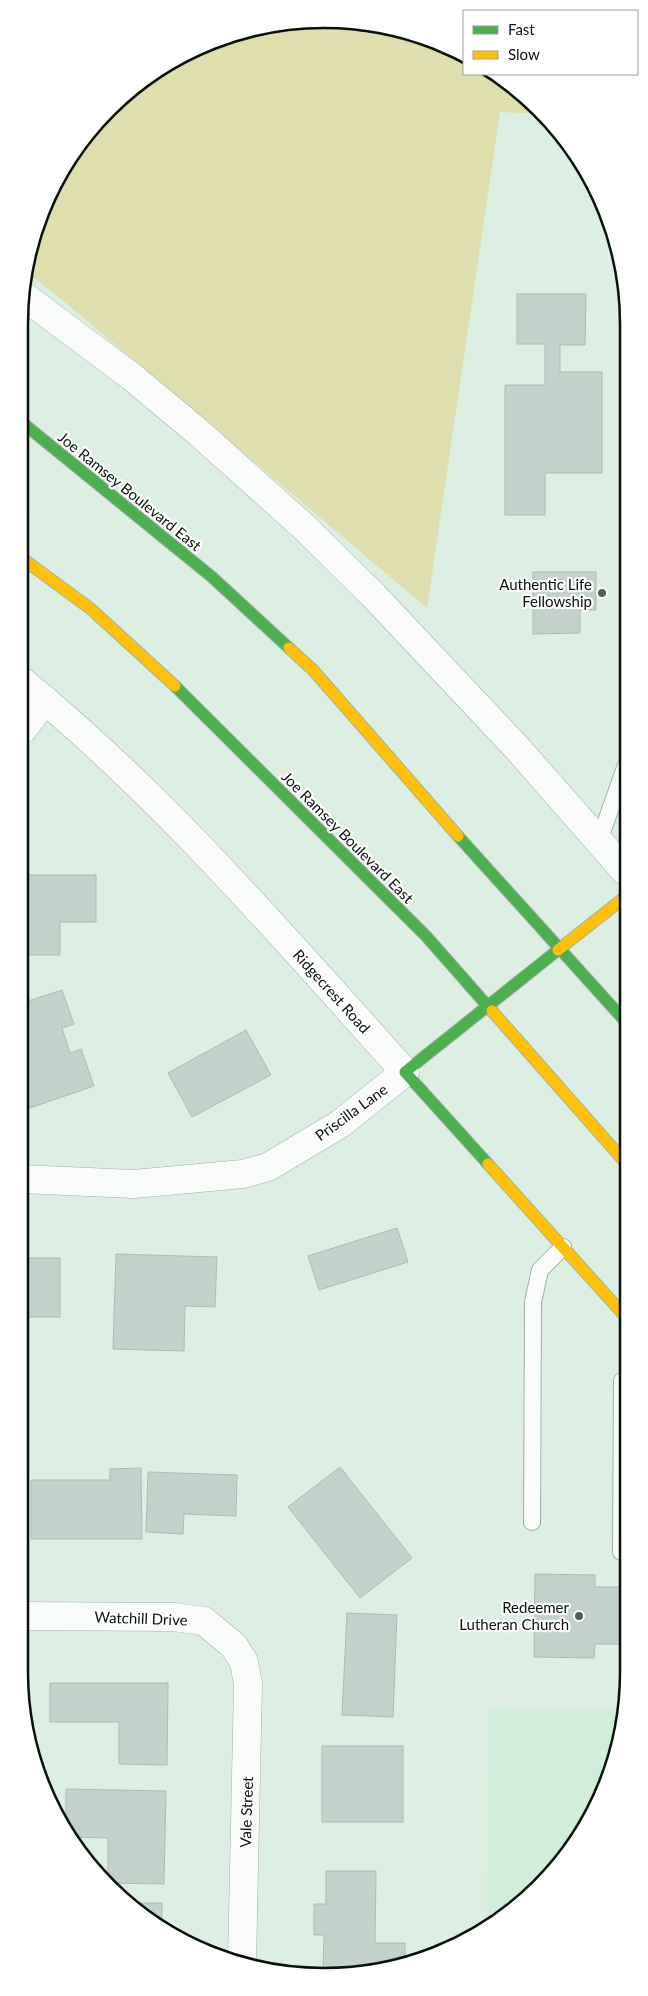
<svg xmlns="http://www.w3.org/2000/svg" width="648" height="1996" font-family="Lato,sans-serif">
<rect width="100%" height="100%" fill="#ddeee2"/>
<!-- built -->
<polygon fill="#d1eeda" points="489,1708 623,1709 623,1732 578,1841 510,1914 487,1926"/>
<!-- green -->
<polygon fill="#dfdeae" points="265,25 384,25 464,55 464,74 494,74 543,114 500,112 427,608 60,298 25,271 25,264 70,154 155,70"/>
<!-- building -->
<g fill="#c2d1ca" stroke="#adbbb5">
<polygon points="517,294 586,294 585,345 560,345 560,372 602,372 602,473 545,473 545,515 505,515 505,385 545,385 545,344 517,344"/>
<polygon points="533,572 596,572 596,610 580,610 580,633 533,634"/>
<polygon points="22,875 96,875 96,922 60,922 60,955 22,955"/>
<polygon points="62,990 74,1024 62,1028 70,1053 81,1049 94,1086 30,1108 21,1083 22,1003"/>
<polygon points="246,1030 271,1075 192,1117 168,1073"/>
<polygon points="397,1228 408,1262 319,1290 308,1256"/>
<polygon points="116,1254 217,1257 215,1307 185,1306 184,1351 113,1349"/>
<rect x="20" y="1258" width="40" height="59"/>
<polygon points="340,1467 412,1558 360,1598 288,1507"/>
<polygon points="141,1468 142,1539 31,1539 31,1480 110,1480 110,1469"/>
<polygon points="148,1472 237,1475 236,1516 184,1514 183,1534 146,1532"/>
<polygon points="535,1574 595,1575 595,1587 624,1587 624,1644 595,1644 594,1658 534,1657"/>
<polygon points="347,1613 397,1615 393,1717 342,1715"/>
<polygon points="50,1683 168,1683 167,1765 119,1764 119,1722 50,1722"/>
<rect x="322" y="1746" width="81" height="76"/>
<polygon points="66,1789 166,1791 164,1884 108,1883 108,1838 72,1837 66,1827"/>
<polygon points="326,1871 376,1871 375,1943 405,1943 405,1966 351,1970 323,1970 324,1935 314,1935 314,1904 326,1904"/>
<polygon points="133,1903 162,1903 162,1925"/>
</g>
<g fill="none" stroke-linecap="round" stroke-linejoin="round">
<defs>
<g id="lane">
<polyline points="599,841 626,765"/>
<polyline points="532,1522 533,1302 540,1270 563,1247"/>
<polyline points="621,1552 622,1381 624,1380"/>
</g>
<g id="street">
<polyline points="25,297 132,377 198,432 303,526 374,596 518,749 625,871"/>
<polyline points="23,729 45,700"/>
<path d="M21 1179 134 1184 243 1174 268 1167 340 1124 405 1072C283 937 164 797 23 682"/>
<polyline points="19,1616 174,1617 204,1621 234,1646 244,1662 248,1684 242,1962"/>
</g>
<g id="fast">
<polyline points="24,424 212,577 289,648"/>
<polyline points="175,686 426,936 492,1011"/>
<polyline points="458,836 625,1021"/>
<polyline points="488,1164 405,1072 558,950"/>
</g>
<g id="slow">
<polyline points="23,559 91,609 175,686"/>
<polyline points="289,648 313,670 458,836"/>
<polyline points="558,950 625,897"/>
<polyline points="492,1011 625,1162"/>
<polyline points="488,1164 624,1315"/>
</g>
</defs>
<!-- lane casing -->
<use href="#lane" stroke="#a2b0a7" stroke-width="18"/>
<!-- street casing -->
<use href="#street" stroke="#a2b0a7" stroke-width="29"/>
<!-- fast casing -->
<use href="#fast" stroke="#a2b0a7" stroke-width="13"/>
<!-- slow casing -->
<use href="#slow" stroke="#a2b0a7" stroke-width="13"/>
<!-- lane -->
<use href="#lane" stroke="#fafcfb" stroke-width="16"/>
<!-- street -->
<use href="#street" stroke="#fafcfb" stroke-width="28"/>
<!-- fast -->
<use href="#fast" stroke="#4caf50" stroke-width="11"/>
<!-- slow -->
<use href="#slow" stroke="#ffc107" stroke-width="11"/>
</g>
<!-- markers -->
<g fill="#525f56" stroke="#fff" stroke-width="2">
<circle cx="602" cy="593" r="5"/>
<circle cx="579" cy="1616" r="5"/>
</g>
<g text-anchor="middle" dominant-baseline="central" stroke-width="4.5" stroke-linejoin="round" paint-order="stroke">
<!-- street labels -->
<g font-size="15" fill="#07120b" stroke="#fff">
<text transform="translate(130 491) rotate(39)">Joe Ramsey Boulevard East</text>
<text transform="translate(348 837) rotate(45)">Joe Ramsey Boulevard East</text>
<text transform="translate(332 991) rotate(48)">Ridgecrest Road</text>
<text transform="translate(351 1112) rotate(-36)">Priscilla Lane</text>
<text transform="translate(141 1618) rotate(2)">Watchill Drive</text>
<text transform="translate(246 1812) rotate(-88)">Vale Street</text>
</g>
<!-- poi labels -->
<g font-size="15" fill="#07120b" stroke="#fff" text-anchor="end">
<text x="592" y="584">Authentic Life<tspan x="592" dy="17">Fellowship</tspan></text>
<text x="569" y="1607">Redeemer<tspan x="569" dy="17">Lutheran Church</tspan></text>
</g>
</g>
<!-- crop -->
<path d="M0 0H648V1996H0ZM324 28H324A296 296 0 0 1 620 324V1672A296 296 0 0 1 324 1968H324A296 296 0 0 1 28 1672V324A296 296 0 0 1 324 28Z" fill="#fff" fill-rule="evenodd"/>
<path fill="none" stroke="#07120b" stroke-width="2.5" d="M324 28H324A296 296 0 0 1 620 324V1672A296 296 0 0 1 324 1968H324A296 296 0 0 1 28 1672V324A296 296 0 0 1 324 28Z"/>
<!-- legend -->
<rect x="463" y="10" width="175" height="65" fill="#ffffff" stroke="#9ca09d"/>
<rect x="473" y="26" width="25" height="8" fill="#4caf50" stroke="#9ca09d"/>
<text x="508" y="35" font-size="15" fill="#07120b">Fast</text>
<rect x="473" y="51" width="25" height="8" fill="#ffc107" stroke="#9ca09d"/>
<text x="508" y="60" font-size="15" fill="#07120b">Slow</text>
</svg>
